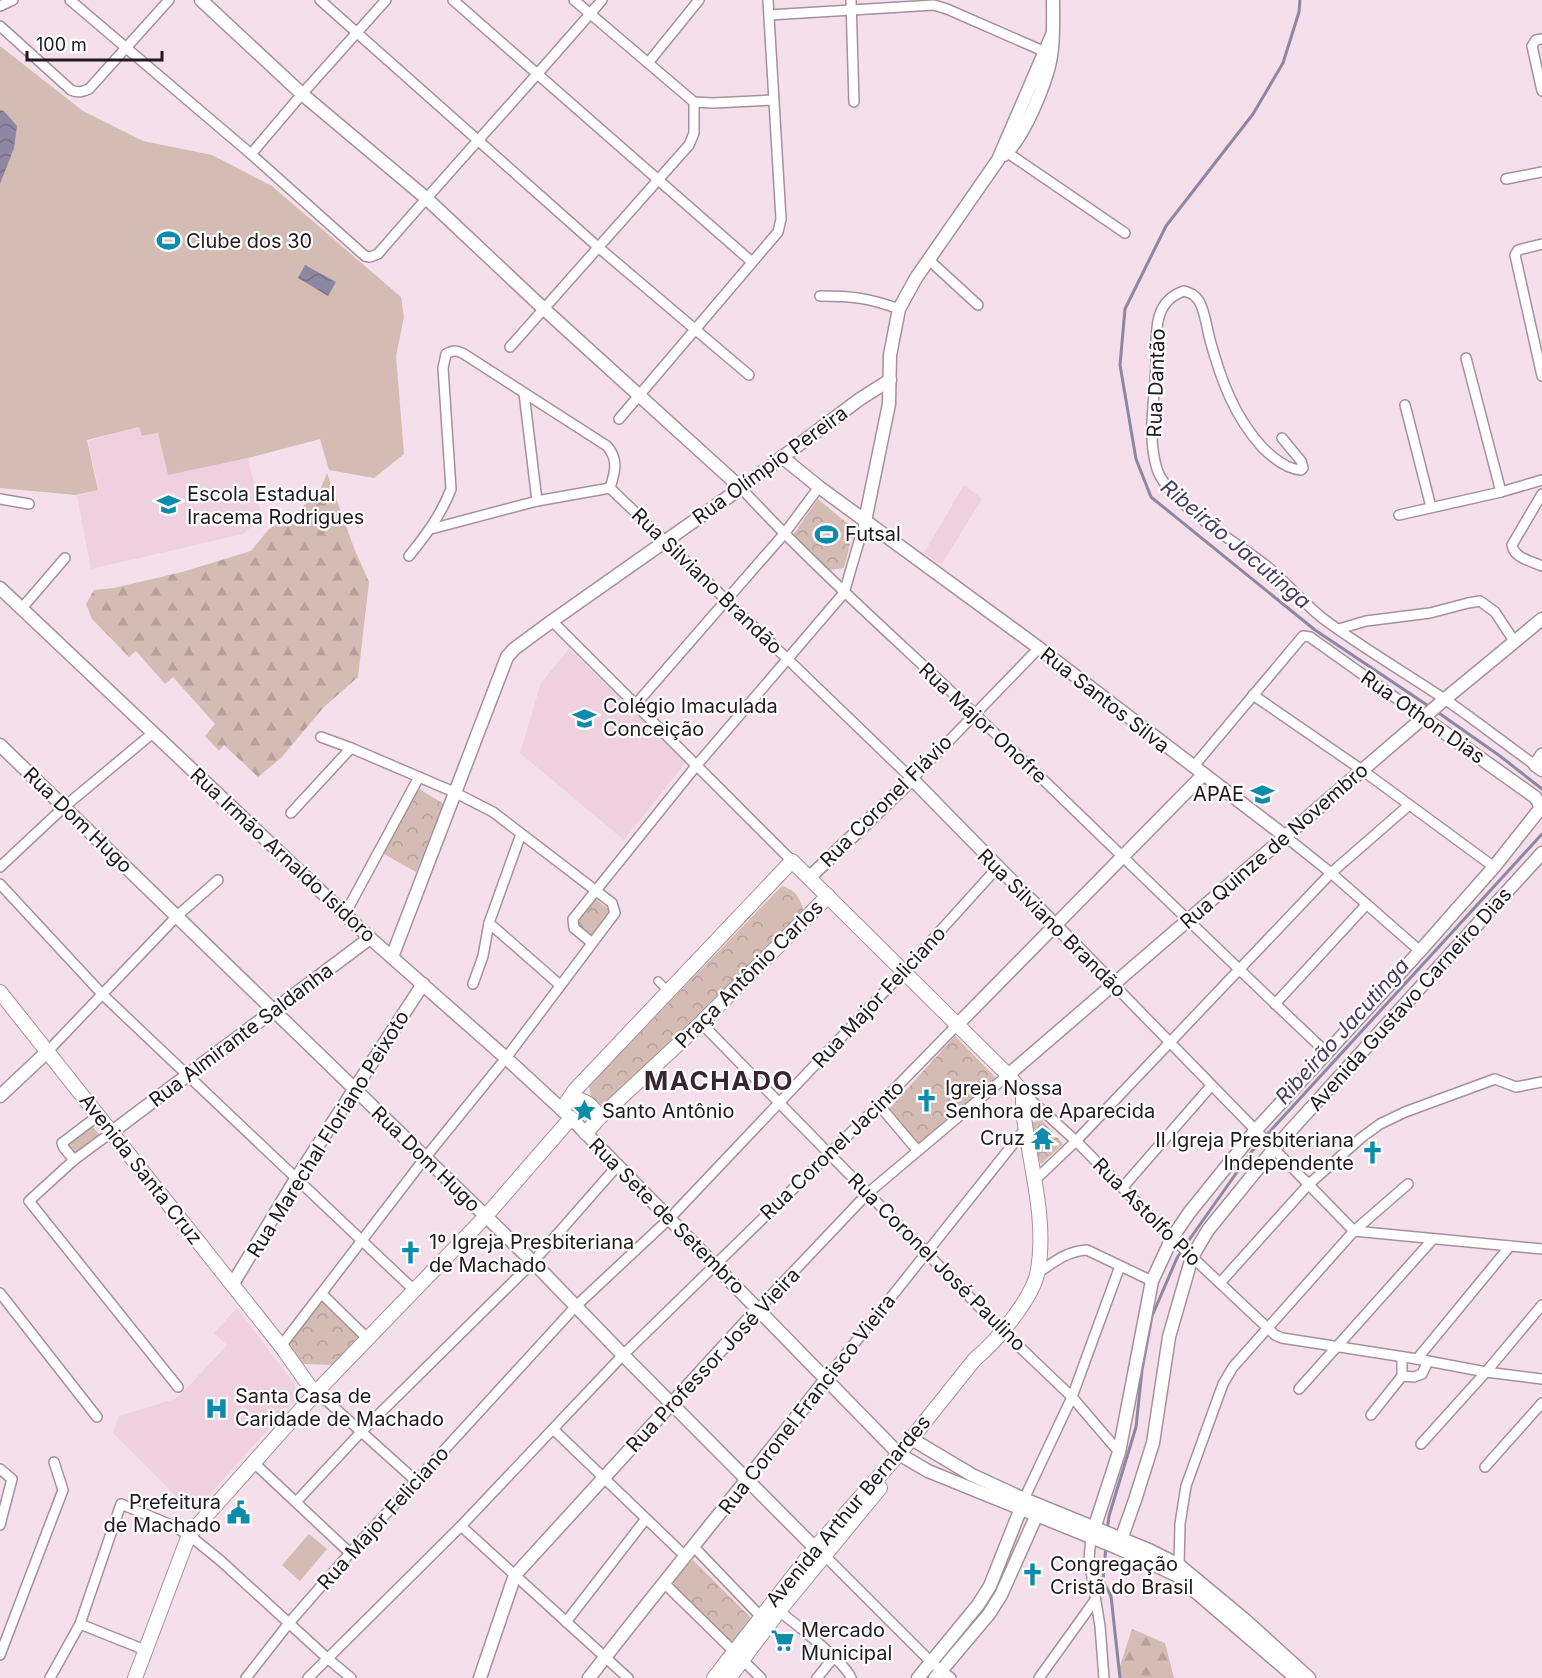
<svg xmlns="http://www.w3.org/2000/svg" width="1542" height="1678" font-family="Inter,sans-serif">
<defs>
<pattern id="forest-firs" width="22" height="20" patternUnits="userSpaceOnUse" patternTransform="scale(1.5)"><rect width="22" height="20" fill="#d4bbb3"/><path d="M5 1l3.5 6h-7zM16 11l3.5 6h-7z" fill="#b6a09a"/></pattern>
<pattern id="park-crowns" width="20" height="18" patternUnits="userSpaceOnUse" patternTransform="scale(1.5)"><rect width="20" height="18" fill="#d4bbb3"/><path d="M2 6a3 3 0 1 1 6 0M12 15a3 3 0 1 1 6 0" fill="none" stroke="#b6a09a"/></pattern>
<pattern id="water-waves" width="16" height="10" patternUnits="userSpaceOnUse" patternTransform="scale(1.5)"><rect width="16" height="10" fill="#8e87a4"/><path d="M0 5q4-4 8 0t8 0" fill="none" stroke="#746e85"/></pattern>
</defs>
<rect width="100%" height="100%" fill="#f5dfea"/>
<!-- built -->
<g fill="#eed0df">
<polygon points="139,427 142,437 158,433 168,475 248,458 262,517 243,534 91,569 77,496 99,490 88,441"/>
<polygon points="964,485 982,499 941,565 924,553"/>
<polygon points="569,649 686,762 624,840 520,753 541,683"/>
<polygon points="237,1308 295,1385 297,1397 193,1513 113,1433 119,1416 175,1399 187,1388 227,1345 214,1333"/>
</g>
<!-- forest -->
<g fill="url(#forest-firs)">
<polygon points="327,473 354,548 369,582 358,677 323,708 281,758 258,777 224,745 219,751 205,736 215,724 173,677 165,684 136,651 129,657 92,619 86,604 94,590 114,588 182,572 251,551 269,529 293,516 320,490"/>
<polygon points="1132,1629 1165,1643 1174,1678 1120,1678 1119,1669"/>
</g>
<!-- park -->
<g fill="url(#park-crowns)">
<polygon points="818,499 854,529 844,568 829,570 793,535"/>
<polygon points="419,789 444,804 416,872 382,853"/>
<path d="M782 886C797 891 799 897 804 912L611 1103 600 1105 592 1100 589 1085Z"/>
<polygon points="594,898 608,909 609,915 591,938 578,927 576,920"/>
<polygon points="955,1036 996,1078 918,1145 888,1110"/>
<polygon points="1042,1120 1063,1144 1041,1164 1029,1138 1030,1123"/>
<polygon points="90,1124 101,1136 72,1156 63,1144"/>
<polygon points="322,1299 360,1334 361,1339 335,1365 303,1364 288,1343"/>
<path d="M693 1560 751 1618 732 1645 675 1588C670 1574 684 1568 693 1560Z"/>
</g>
<!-- garden -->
<g fill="#d4bbb3">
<polygon points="0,46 83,111 143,141 212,155 272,186 401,297 404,317 396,356 404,454 374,478 329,470 320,439 248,458 168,475 158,433 142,436 139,427 87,440 98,490 76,495 0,488"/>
<polygon points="776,898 792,914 778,929 774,930 764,923 762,913"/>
<polygon points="309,1534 327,1549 300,1581 282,1565"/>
<polygon points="694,1565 704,1576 685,1594 675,1583"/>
</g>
<!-- water -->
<g fill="url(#water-waves)">
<polygon points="0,110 4,111 17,126 14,148 0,184"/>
<polygon points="305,265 336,282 328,296 298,278"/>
</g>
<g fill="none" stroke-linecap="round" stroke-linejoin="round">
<!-- stream -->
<g stroke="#8e87a4" stroke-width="3">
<polyline points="1300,0 1299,12 1283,63 1253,114 1166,226 1125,309 1120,365 1136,459 1151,497 1315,630 1430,707"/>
<polyline points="1436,711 1500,756 1542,789"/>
<polyline points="1107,1531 1109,1516 1136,1427 1142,1370 1152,1316 1177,1258 1189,1240 1252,1151 1542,834"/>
<polyline points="1106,1546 1103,1581 1111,1596 1120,1678"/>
</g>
<defs>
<polyline id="pedestrian" points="658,981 668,991"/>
<g id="minor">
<path d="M70 0 251 154 365 256 370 257 378 254C452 168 529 85 602 0"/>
<polyline points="320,0 598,247 749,375"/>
<polyline points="453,0 752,262"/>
<polyline points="574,0 694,102 713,103 773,100"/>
<polyline points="851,0 854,102"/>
<polyline points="0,6 13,0"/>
<polyline points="769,15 934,5 947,9 1050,54"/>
<path d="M0 26 71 90C78 93 82 92 89 89L169 0"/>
<polyline points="1542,39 1536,40 1532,46 1542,91"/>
<polyline points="648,63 699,0"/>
<polyline points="1002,149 1125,233"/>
<polyline points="251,154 302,94 386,0"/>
<polyline points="1506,179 1542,172"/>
<polyline points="1542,244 1518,250 1515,255 1542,376"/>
<polyline points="929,260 978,305"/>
<path d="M820 296C852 296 869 298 899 309"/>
<polyline points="510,347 689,145 694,133 694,102"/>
<polyline points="1466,358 1501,492"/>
<polyline points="524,393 537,501"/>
<polyline points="1405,405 1431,507"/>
<polyline points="619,419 778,232 781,219 768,0"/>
<path d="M1282 438 1301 461 1303 468 1301 470C1286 469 1272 457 1262 447 1234 416 1221 380 1210 340 1207 329 1205 311 1199 301 1195 295 1191 293 1184 291 1153 301 1156 333 1156 360 1156 396 1146 433 1157 469 1168 503 1239 544 1268 567 1288 584 1304 604 1325 620 1363 648 1404 672 1443 698 1474 719 1504 743 1535 765"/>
<polyline points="610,488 912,779 1039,648"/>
<path d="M741 488C815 568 897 640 976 715 1093 827 1208 941 1326 1052"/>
<path d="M1542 494 1512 545C1514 558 1531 561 1542 566"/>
<polyline points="0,499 29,504"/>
<polyline points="1399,515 1501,492 1542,480"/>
<polyline points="431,529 537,501 610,488"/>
<path d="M409 556C426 535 441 515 451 489L443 368 446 354C453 350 457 350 464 354L607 446C619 460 615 472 610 488"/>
<polyline points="22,608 65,558"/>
<polyline points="552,621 792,861"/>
<polyline points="1339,629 1366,621 1430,613 1468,603 1480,601 1495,612 1514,641"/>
<polyline points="1253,695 1362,770 1494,867"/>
<polyline points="636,704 784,534 819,487"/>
<polyline points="1193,767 1303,636 1310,637 1424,718"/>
<polyline points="291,813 351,748"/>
<polyline points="1286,837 1331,873 1420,951"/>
<polyline points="0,867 64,807 154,732"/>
<polyline points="0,884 103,995 415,1291"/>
<polyline points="345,914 419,777"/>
<polyline points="489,923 560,985"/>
<polyline points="591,942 574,928 573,919 696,766 844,593 865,521"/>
<polyline points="473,984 483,956 489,923 521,834"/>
<polyline points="1113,984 1354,1231 1542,1249"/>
<polyline points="1275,1004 1366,905"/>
<polyline points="701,1023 1003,1331 1072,1397 1119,1452"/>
<polyline points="48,1051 177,916 218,880"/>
<polyline points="1023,1093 1076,1141 1172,1238 1275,1335 1282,1338 1417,1359 1486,1372 1542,1379"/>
<polyline points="879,1105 917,1150"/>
<polyline points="112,1132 74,1160 29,1201 178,1387"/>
<polyline points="74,1160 64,1148 62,1143 99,1115"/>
<polyline points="1034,1181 1076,1141 1331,873 1408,806"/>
<polyline points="1123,1187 1211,1086"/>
<path d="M1038 1273C1054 1262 1067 1251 1087 1250L1152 1281"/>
<polyline points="1220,1283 1308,1185 1361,1138 1380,1124 1405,1112 1495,1079 1516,1087 1542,1082"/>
<polyline points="0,1293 97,1417"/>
<polyline points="322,1294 368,1339"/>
<polyline points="759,1308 868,1193 1008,1075"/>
<polyline points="281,1346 425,1158 506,1058 615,913 612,903 493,812 454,792 351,748 321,737"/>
<polyline points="1402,1357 1402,1376 1414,1377 1422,1374 1428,1361"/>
<polyline points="1417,1359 1510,1246"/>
<polyline points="826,1379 1025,1129"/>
<polyline points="1299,1389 1433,1239"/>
<polyline points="315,1394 327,1401 416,1481"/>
<polyline points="1371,1415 1402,1376"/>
<polyline points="553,1429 685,1556"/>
<polyline points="1421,1444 1486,1372 1542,1305"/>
<polyline points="253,1462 350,1553"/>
<polyline points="1485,1467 1542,1403"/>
<polyline points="0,1469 12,1479 0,1525"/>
<polyline points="1024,1499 1072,1397 1120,1266"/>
<polyline points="296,1502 362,1431 533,1262 618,1165"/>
<polyline points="461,1526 628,1678"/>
<polyline points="1091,1538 1089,1559 1100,1626 1104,1678"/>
<polyline points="693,1546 764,1620"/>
<polyline points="824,1555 931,1662 951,1678"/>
<polyline points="1178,1570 1179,1565 1180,1524 1186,1486 1223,1384 1233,1367 1354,1231 1408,1184"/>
<polyline points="664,1583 761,1678"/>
<path d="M776 1609C791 1620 847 1664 851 1678"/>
<polyline points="566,1622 645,1520"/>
<polyline points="80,1624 145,1650"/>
<polyline points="0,1655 63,1490 54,1462"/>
<polyline points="50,1678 80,1624 121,1504 171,1525 189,1535 221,1561 327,1658 351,1678"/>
<polyline points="246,1678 289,1623 350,1553 576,1306 670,1218 904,971 997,868"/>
<polyline points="308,1678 461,1526 623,1355 879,1105 957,1025"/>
<polyline points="817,1678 834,1657"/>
<polyline points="1039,1678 1095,1600"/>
</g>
<g id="tertiary">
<polyline points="201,0 302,94 426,198 544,309 741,488"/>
<path d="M1004 155C1024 138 1047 81 1051 56 1054 38 1053 18 1053 0"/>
<polyline points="782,457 819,487 1039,648 1286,837"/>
<polyline points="865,521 889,404 890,355 899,309 916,278 998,160 1052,35"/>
<polyline points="0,588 370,938 506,1058 571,1118 899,1454 928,1471 1118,1548 1176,1575 1296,1678"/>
<polyline points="0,745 533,1262 623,1355 820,1553"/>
<polyline points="1542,755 1535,765 1542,770"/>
<polyline points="810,877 912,779 1113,984"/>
<polyline points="392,957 507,657 514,649 552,621 741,488 860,399 890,380"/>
<polyline points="957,1025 1203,775"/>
<polyline points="1008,1075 1445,699 1542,619"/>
<polyline points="0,1096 48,1051"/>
<polyline points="112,1132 370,938"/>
<polyline points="232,1285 296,1179 423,984"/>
<polyline points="910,1438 972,1475 1024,1499 1149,1550 1179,1565 1244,1619 1309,1678"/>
<polyline points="1091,1538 1119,1452 1152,1281 1172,1238 1189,1213 1255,1131 1420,951 1494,867 1540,809 1539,803 1535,797 1424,718"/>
<polyline points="1118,1548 1135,1500 1153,1443 1169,1337 1192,1257 1208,1230 1273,1150 1542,853"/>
<polyline points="480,1678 515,1575 759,1308"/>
<path d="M589 1678C667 1577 748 1480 826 1379"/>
<polyline points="918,1678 978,1605 990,1586 1023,1503"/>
<polyline points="935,1678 989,1614 1001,1595 1039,1510"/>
</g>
<g id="secondary">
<polyline points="0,992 281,1346 315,1394"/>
<path d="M570 1099C584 1099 594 1105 598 1119"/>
<path d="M562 1109 575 1090 792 861 1008 1075 1023 1093V1110C1029 1162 1047 1218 1038 1270 1034 1297 996 1342 975 1359L899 1454 815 1548 714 1678"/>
<polyline points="586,1133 598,1119 701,1023 828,896"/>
<polyline points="135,1678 189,1535 321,1387 485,1217 571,1118"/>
<polyline points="729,1678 779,1611 880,1488"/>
</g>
</defs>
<!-- pedestrian casing -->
<use href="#pedestrian" stroke="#a5919b" stroke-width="10"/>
<!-- minor casing -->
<use href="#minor" stroke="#a5919b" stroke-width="12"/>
<!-- tertiary casing -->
<use href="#tertiary" stroke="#a5919b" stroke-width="15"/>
<!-- secondary casing -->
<use href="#secondary" stroke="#a5919b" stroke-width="16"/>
<!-- pedestrian -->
<use href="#pedestrian" stroke="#fff" stroke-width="7"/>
<!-- minor -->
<use href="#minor" stroke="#fff" stroke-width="9"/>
<!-- tertiary -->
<use href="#tertiary" stroke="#fff" stroke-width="12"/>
<!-- secondary -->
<use href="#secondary" stroke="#fff" stroke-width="14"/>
</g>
<!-- icons -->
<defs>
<symbol id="stadium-bare" viewBox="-9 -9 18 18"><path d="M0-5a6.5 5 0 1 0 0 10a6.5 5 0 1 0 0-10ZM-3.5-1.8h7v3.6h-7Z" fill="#0b8cac" stroke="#fff" stroke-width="2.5" paint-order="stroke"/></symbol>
<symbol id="school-bare" viewBox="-9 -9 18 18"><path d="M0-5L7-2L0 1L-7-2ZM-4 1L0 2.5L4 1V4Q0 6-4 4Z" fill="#0b8cac" stroke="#fff" stroke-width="2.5" paint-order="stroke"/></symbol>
<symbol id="church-bare" viewBox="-9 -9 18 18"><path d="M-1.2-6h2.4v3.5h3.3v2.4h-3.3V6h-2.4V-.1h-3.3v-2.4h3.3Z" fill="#0b8cac" stroke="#fff" stroke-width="2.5" paint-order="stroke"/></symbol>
<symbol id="sight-bare" viewBox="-9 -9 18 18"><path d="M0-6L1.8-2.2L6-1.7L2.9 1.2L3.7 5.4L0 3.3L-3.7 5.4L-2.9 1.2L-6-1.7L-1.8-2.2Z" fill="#0b8cac" stroke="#fff" stroke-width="2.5" paint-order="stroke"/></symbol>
<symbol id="temple-bare" viewBox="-9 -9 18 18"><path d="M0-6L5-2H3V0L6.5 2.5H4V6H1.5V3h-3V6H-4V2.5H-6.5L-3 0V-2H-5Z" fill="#0b8cac" stroke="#fff" stroke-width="2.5" paint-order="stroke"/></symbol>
<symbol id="hospital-bare" viewBox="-9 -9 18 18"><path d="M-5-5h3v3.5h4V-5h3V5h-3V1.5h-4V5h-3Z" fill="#0b8cac" stroke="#fff" stroke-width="2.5" paint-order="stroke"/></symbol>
<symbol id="civic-bare" viewBox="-9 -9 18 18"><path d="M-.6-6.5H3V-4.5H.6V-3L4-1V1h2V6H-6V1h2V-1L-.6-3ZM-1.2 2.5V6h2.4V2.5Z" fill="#0b8cac" stroke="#fff" stroke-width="2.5" paint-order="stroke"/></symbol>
<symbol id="supermarket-bare" viewBox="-9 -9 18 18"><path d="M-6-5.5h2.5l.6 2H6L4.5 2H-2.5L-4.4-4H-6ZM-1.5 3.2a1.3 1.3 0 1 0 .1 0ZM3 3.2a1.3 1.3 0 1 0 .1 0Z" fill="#0b8cac" stroke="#fff" stroke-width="2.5" paint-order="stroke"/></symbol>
</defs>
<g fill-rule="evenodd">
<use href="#stadium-bare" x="152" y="224" width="33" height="33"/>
<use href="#school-bare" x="152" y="488" width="33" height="33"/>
<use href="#stadium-bare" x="810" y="518" width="33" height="33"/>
<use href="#school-bare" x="568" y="702" width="33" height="33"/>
<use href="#school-bare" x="1246" y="778" width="33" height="33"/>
<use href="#church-bare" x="910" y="1084" width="33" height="33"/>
<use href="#sight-bare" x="568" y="1094" width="33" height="33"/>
<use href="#temple-bare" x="1026" y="1122" width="33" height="33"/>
<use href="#church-bare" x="1356" y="1136" width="33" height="33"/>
<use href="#church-bare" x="394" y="1236" width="33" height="33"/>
<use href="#hospital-bare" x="200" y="1392" width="33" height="33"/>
<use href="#civic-bare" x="222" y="1496" width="33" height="33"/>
<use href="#church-bare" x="1016" y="1558" width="33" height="33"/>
<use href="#supermarket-bare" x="766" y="1624" width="33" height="33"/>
</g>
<g text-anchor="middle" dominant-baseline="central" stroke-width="4.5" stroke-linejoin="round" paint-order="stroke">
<!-- poi labels -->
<g font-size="20" fill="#21191d" stroke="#fff" text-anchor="start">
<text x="186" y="241">Clube dos 30</text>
<text x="187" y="494">Escola Estadual<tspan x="187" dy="23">Iracema Rodrigues</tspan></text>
<text x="845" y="534">Futsal</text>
<text x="603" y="706">Colégio Imaculada<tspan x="603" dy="23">Conceição</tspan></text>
<text x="1244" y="794" text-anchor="end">APAE</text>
<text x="945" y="1088">Igreja Nossa<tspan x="945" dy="23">Senhora de Aparecida</tspan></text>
<text x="602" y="1111">Santo Antônio</text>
<text x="1025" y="1138" text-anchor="end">Cruz</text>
<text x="1354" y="1140" text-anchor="end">II Igreja Presbiteriana<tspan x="1354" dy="23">Independente</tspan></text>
<text x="429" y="1242">1º Igreja Presbiteriana<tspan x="429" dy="23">de Machado</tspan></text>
<text x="235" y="1396">Santa Casa de<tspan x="235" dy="23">Caridade de Machado</tspan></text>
<text x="221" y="1502" text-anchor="end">Prefeitura<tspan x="221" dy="23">de Machado</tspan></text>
<text x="1050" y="1564">Congregação<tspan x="1050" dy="23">Cristã do Brasil</tspan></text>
<text x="801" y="1630">Mercado<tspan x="801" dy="23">Municipal</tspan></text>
</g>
<!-- street labels -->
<g font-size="20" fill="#21191d" stroke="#fff">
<text transform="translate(1156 383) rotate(-88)">Rua Dantão</text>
<text transform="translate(770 465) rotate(-36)">Rua Olímpio Pereira</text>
<text transform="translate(707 581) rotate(44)">Rua Silviano Brandão</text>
<text transform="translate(1105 700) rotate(38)">Rua Santos Silva</text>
<text transform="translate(1423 717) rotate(35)">Rua Othon Dias</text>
<text transform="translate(983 723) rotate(43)">Rua Major Onofre</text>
<text transform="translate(886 801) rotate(-45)">Rua Coronel Flávio</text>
<text transform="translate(78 820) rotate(44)">Rua Dom Hugo</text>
<text transform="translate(1274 846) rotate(-41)">Rua Quinze de Novembro</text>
<text transform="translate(283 855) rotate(43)">Rua Irmão Arnaldo Isidoro</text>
<text transform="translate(1052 923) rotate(45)">Rua Silviano Brandão</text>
<text transform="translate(749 974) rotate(-45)">Praça Antônio Carlos</text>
<text transform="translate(879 997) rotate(-47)">Rua Major Feliciano</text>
<text transform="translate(1410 999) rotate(-48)">Avenida Gustavo Carneiro Dias</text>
<text transform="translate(241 1035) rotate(-37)">Rua Almirante Saldanha</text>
<text transform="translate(328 1134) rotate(-58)">Rua Marechal Floriano Peixoto</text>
<text transform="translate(832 1150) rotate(-44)">Rua Coronel Jacinto</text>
<text transform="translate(426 1159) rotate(44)">Rua Dom Hugo</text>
<text transform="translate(141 1169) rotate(52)">Avenida Santa Cruz</text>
<text transform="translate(1147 1212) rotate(45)">Rua Astolfo Pio</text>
<text transform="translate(667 1216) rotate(45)">Rua Sete de Setembro</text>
<text transform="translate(937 1262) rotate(45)">Rua Coronel José Paulino</text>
<text transform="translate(713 1360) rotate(-47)">Rua Professor José Vieira</text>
<text transform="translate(807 1404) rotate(-52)">Rua Coronel Francisco Vieira</text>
<text transform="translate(848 1511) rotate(-50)">Avenida Arthur Bernardes</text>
<text transform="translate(383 1518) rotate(-48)">Rua Major Feliciano</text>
</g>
<!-- water labels -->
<g font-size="21" font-style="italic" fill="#473965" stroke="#fff">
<text transform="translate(1236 544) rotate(40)">Ribeirão Jacutinga</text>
<text transform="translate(1342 1031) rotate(-48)">Ribeirão Jacutinga</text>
</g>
<!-- district labels -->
<g font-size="26" font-weight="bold" letter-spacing="1.5" fill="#36262e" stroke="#fff">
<text x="719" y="1080">MACHADO</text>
</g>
</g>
<!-- scale -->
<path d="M27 51v9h135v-9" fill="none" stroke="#21191d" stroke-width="3"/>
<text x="36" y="51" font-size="18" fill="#21191d" stroke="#ffffff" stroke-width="4.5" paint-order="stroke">100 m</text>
</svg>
